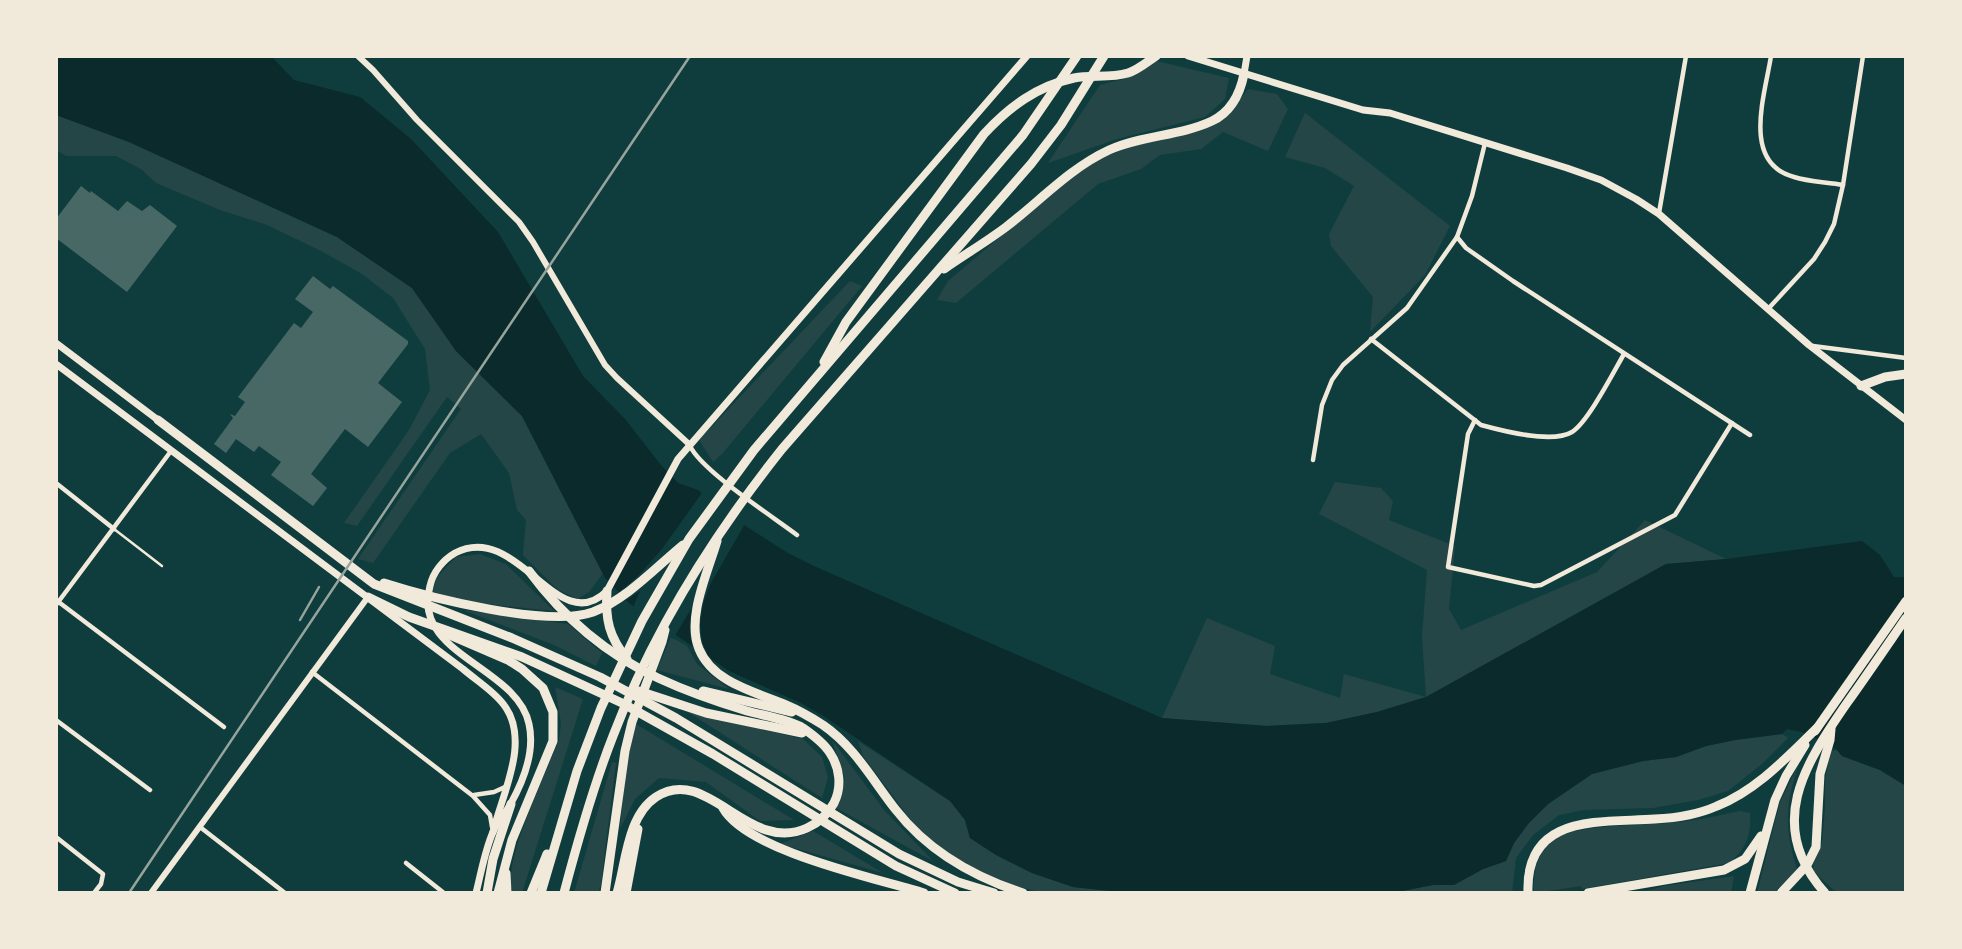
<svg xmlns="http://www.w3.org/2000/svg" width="1962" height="949" font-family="Montserrat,sans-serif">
<rect width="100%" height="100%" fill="#0f3d3e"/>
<!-- green -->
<g fill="#244646">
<polygon points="1156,61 1229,78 1225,99 1205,117 1117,139 1048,163 1100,85 1123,79"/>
<polygon points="1248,89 1277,94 1288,109 1268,151 1223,132 1201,149 1160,155 1141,169 1098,184 956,303 937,300 948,281 1073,175 1102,157 1227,116"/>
<polygon points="1305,113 1450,226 1425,275 1370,332 1373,297 1331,246 1329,234 1354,186 1325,168 1285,157"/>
<polygon points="56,115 129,142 337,237 412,288 456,351 522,416 603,573 590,591 578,599 558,590 523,555 526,520 517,510 509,473 481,434 450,453 373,563 358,559 461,409 447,397 357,526 344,523 409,430 430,390 425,349 393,298 362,274 321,251 267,225 220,210 156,183 141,169 116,156 66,156 56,150"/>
<polygon points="850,281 862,286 722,454 713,462 699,440"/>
<polygon points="1335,482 1381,488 1393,501 1389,520 1455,546 1449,609 1461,630 1597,572 1645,520 1726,559 1666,564 1426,697 1377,712 1326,723 1266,726 1162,718 1207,618 1275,646 1270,674 1340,698 1344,674 1426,697 1422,637 1427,570 1319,514"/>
<polygon points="480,554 506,564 554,611 486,604 432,594 437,577 456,557"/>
<polygon points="463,610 568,624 602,653 596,666 554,645"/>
<polygon points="671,637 687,646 697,664 729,689 657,670"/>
<path d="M555 687 583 699 522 893H513C500 866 547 771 559 740L561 723Z"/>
<polygon points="688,712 803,739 822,757 828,777 822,798"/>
<polygon points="636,724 794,820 760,821 706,782 659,778 635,799 620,829 625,769"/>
<polygon points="1782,734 1788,738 1762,764 1728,791 1698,800 1653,808 1584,810 1559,815 1533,835 1516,858 1512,893 1392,893 1433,885 1454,885 1483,869 1506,861 1514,843 1528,824 1548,804 1592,774 1643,761 1676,757 1706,746 1735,740"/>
<polygon points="832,740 884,810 933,861 836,808 845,779"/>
<polygon points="858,741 950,801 965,820 970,838 996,855 1032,873 1073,887 1129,893 1043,893 1005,883 961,863 919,831 863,756"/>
<polygon points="1837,750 1842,756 1880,770 1906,786 1906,893 1837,893 1814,872 1813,863 1822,842 1825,809 1825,782 1830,751"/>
<polygon points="612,762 616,763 601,884 598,893 574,893"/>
<path d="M1799 764C1785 804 1784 828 1797 869L1774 893H1757L1780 802Z"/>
<path d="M1740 811 1750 813C1752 834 1745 851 1729 863L1582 889 1581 886 1534 893C1533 870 1537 850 1558 837 1577 825 1645 825 1670 823 1693 821 1717 816 1740 811Z"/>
<polygon points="813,831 883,873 780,844"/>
<polygon points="1734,876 1731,893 1639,893 1664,886"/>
</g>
<!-- water -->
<polygon fill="#0a2a2b" points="56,56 271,56 294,80 360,97 411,139 498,232 583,376 625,419 660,464 678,483 698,490 730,516 788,553 816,567 1162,718 1267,726 1326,723 1377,712 1426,697 1666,564 1726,559 1862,541 1880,555 1894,577 1903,577 1906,579 1906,786 1880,770 1842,756 1837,750 1822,741 1802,732 1787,729 1782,734 1735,740 1706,746 1676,757 1643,761 1592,774 1548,804 1528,824 1514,843 1506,861 1483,869 1454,885 1433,885 1392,893 1129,893 1073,887 1032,873 996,855 970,838 965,820 950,801 825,717 801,703 729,671 630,604 605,578 522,416 456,351 412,288 337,237 129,142 56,115"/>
<!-- pier -->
<polygon fill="#0f3d3e" points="704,490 746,522 711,583 703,604 700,624 702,642 708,655 717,666 737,679 696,654 690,636 691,609 673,639 632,610 640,591 623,602 616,595 637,577 662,549"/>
<!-- building -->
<g fill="#486865">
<polygon points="81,186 90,193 91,191 118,211 127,201 142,211 150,205 177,226 127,292 56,238 56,219"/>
<polygon points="313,276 330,289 333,286 408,341 408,344 378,383 402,402 368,447 345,429 311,474 327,488 313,506 271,475 281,462 259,446 254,452 236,439 226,453 214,444 233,418 230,414 235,416 245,402 238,397 294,323 301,328 313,312 295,299"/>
</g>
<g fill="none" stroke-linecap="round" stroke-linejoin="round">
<!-- service -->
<polyline stroke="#f1e9da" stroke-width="2.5" points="114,529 162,566"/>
<!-- minor -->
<g stroke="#f1e9da" stroke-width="4.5">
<path d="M1771 56C1765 95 1741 163 1794 177 1809 182 1827 182 1843 185"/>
<polyline points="1659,213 1686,56"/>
<polyline points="1457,237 1466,248 1513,281 1750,435"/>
<polyline points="1768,309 1814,259 1825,242 1834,224 1843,185 1863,56"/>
<path d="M1371 339 1481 425C1503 431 1552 444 1572 432 1588 422 1613 373 1624 354"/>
<polyline points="1813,346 1906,358"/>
<polyline points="1475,420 1468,434 1448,567 1534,586 1541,585 1675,515 1732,423"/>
<path d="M690 446C702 471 772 516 797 535"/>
<polyline points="1313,460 1322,405 1332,380 1343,365 1407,308 1457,237 1472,196 1485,143"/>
<polyline points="56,483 114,529"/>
<polyline points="56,600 224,727"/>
<polyline points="56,605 171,451"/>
<polyline points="312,672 473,796 490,815 492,827"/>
<polyline points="56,720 150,790"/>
<polyline points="474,795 494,792 505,787"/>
<polyline points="200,827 285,893"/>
<polyline points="56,837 103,874 101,884 94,893"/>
<polyline points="406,863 444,893"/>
</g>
<!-- tertiary -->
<g stroke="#f1e9da" stroke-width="6">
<polyline points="358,56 373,70 417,120 519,222 533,242 605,365 617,378 690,445"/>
<polyline points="151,893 368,597"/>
</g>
<!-- secondary -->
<path stroke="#f1e9da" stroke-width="7" d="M476 893C481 873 485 850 493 832 497 822 505 814 510 805 523 782 535 751 529 724 517 666 411 655 430 586 433 572 443 560 455 553 518 520 557 640 607 591L678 459 1027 56"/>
<!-- primary -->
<g stroke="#f1e9da" stroke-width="7">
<polyline points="1188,56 1363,110 1390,113 1567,168 1601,180 1636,199 1659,214 1809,345 1906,420"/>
<polyline points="1244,74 1247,56"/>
<polyline points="56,343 158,420"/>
<path d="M56 364 463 669C477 681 494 691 504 705 531 741 502 794 493 832"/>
</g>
<!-- motorway -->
<g stroke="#f1e9da" stroke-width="9">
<path d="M944 269C964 255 986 242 1006 227 1040 201 1070 168 1109 150 1142 135 1180 136 1212 121 1231 112 1240 94 1244 74"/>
<path d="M824 362 846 322 984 134C1009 107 1037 86 1074 78 1092 75 1111 78 1128 73 1138 70 1147 62 1156 56"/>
<polyline points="1861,386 1885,377 1906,374"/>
<polyline points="158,420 374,584 512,638 600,677 676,718 899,854 958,882 994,893"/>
<path d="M717 541C708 572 686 618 699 649 713 683 756 692 786 705 798 710 812 718 823 725 855 747 873 781 896 810 928 851 974 877 1023 893"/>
<path d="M529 571C563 617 606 654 658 678 686 691 717 702 747 711 765 716 788 719 803 728 813 735 824 743 830 753 840 768 842 787 834 803 828 814 818 823 807 828 748 855 707 763 656 797 627 816 626 863 617 893"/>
<path d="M384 583C431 598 548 628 593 612 627 599 655 568 683 545"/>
<path d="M607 591C605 619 609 637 627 659"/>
<polyline points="368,597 409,617 522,657 622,703 713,754 896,866 955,893"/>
<polyline points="443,632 508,660 522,669 543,688 553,712 553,741 512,840 498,893"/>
<polyline points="639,691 706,713 802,733"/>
<polyline points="703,691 792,712"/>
<polyline points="1815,731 1906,601"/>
<path d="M723 808C747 851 875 878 924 893"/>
<polyline points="506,873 507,893"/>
<polyline points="487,893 493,859 511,804"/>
<polyline points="531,893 547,854"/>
<polyline points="541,893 577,771 601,708 642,621 689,539 754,450 1023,135 1077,56"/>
<path d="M564 893C578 840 593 787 613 736 653 631 712 537 782 449L1031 164 1061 125 1104 56"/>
<polyline points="605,893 625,751 632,722 662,642 665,630"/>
<polyline points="626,893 638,829"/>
<path d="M1528 893C1525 813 1600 823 1655 819 1676 818 1697 815 1717 806 1757 790 1787 757 1817 728"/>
<polyline points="1588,893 1724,870 1745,859 1761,836"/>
<polyline points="1750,893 1775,800 1786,776 1805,745"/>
<polyline points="1781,893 1807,865 1816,847 1820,774 1830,740 1831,729"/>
<path d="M1825 893C1765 826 1804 765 1847 703 1867 675 1886 647 1906 618"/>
</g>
<!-- rail -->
<g stroke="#97a49c" stroke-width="2.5">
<polyline points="300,620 319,587"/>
<polyline points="129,893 690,56"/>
</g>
</g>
<!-- border -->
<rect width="1962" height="949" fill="none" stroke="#f1e9da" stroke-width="116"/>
</svg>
